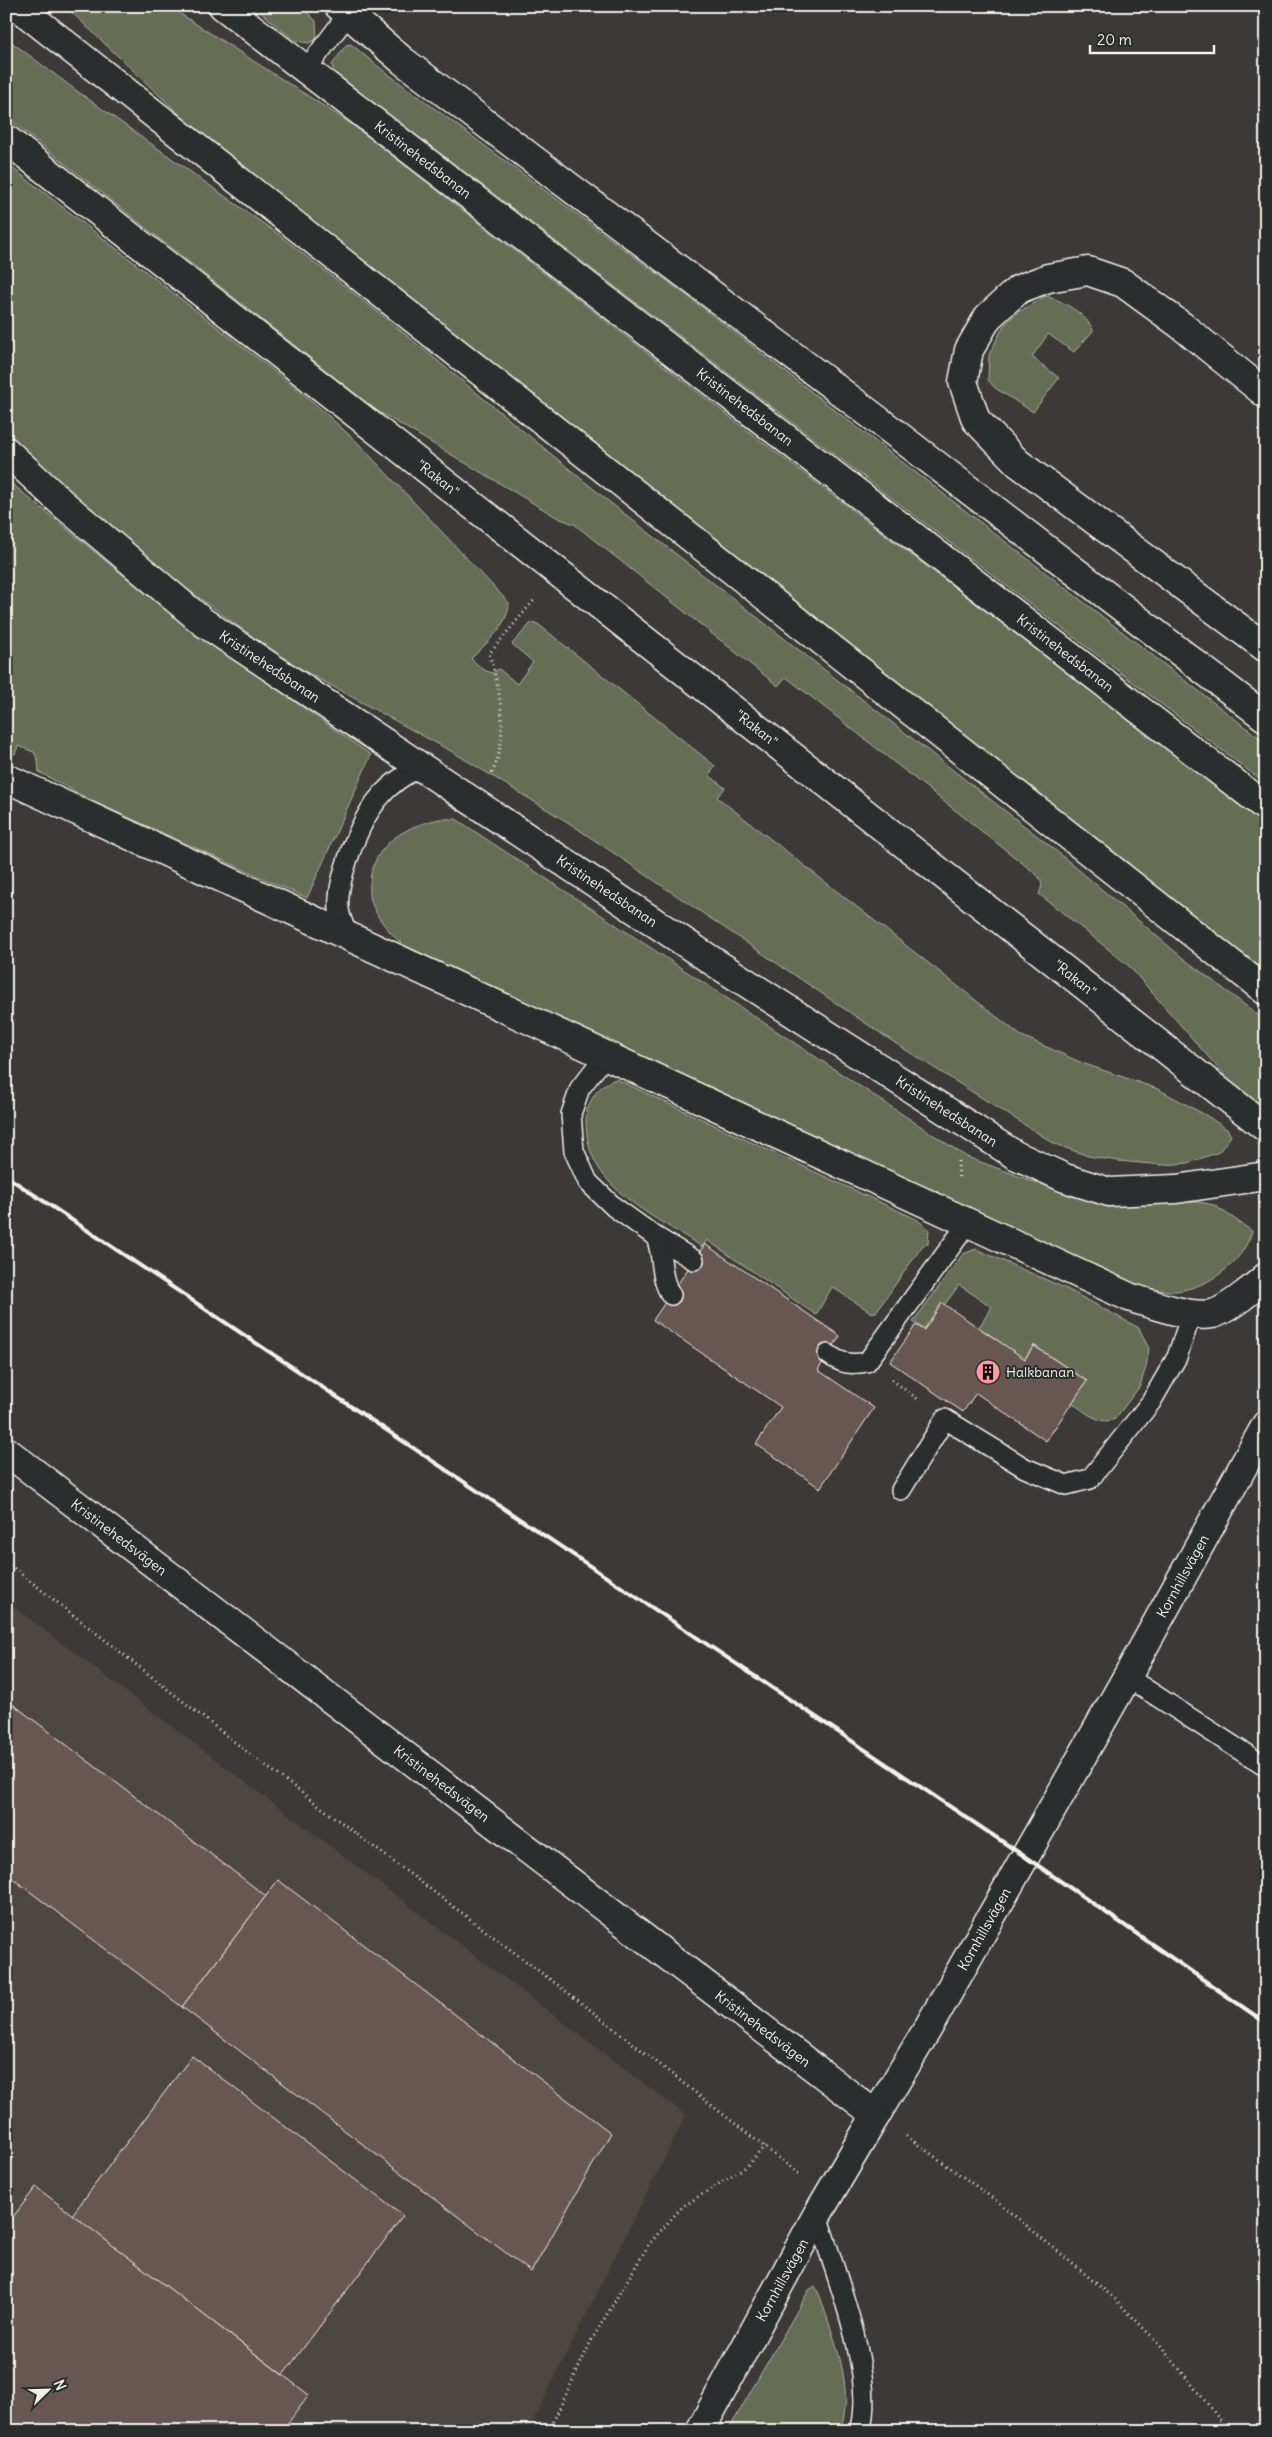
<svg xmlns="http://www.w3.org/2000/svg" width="1272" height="2437" font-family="Delius,sans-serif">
<rect width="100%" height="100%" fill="#3d3939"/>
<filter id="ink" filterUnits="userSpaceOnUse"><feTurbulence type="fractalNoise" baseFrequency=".02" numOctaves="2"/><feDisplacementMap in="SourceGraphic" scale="10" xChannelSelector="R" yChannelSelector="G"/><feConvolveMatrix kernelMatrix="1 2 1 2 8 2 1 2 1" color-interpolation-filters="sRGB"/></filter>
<g filter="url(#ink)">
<!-- built -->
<polygon fill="#4d4643" points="6,1601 686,2115 528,2431 6,2431"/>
<!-- green -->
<g fill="#656e55" stroke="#acb09e">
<polygon points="65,6 168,6 350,123 765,444 1266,823 1266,977 197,131"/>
<polygon points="253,6 301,6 316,21 317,39 309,43 295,41"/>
<path d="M6 38 77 91 278 234 388 320 612 504 1054 849 1184 959 1266 1021V1108L1254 1103 1231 1083 1128 965 1039 894C1043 885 1043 881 1036 874L786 677 778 686 574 524 558 518 376 410 6 117Z"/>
<polygon points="351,44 380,68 686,295 1266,743 1266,784 334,72 332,65 346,45"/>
<path d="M6 163 310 399 357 442 509 603C509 625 485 644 471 659L484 670 492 673 499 669 517 684 533 662 512 644 532 622 538 624 715 766 709 775 725 788 717 797 1020 1035 1082 1063 1158 1089 1209 1117 1228 1130 1231 1136 1219 1152 1188 1163 1163 1165 1118 1161 1088 1156 1055 1144 901 1047 569 823 456 754 288 662 180 584 94 513 6 434Z"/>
<path d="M1045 296C1061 299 1089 316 1093 331L1074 352 1048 334 1032 357 1059 378 1033 412 995 388 988 380 989 355 1004 325 1017 313Z"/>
<polygon points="6,479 178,620 371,755 307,898 94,802 39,772 38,761 34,752 18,746 15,754 6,754"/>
<path d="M440 819H456L967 1157 1073 1196 1100 1202H1199L1214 1205 1252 1231C1243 1263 1208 1288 1176 1291 1162 1292 1147 1287 1134 1284L403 945C390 933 377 919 371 901 369 893 370 882 371 874 378 841 409 825 440 819Z"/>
<path d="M616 1079 916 1219 929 1229 928 1244 923 1245 876 1312 872 1313 832 1287 816 1315 707 1240 702 1247C660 1219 593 1191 587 1135 586 1126 585 1117 588 1108 593 1094 601 1084 616 1079Z"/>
<path d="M976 1249 1067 1289 1139 1328 1149 1349 1146 1367 1140 1386 1115 1419C1100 1426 1084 1411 1072 1403L1086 1381 1034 1345 1024 1359 979 1327 992 1307 959 1285 945 1304 942 1303 924 1329 913 1322 963 1254Z"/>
<path d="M815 2286 820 2296C833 2338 856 2387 840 2431H728L809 2290Z"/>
</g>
<!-- building -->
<g fill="#685652" stroke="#f4f1e8">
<polygon points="705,1244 840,1336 818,1370 874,1408 820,1488 756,1444 781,1407 653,1320"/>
<polygon points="942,1303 1025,1359 1034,1346 1087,1381 1046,1441 976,1393 963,1412 890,1362 916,1325 924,1330"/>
<polygon points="6,1699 266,1896 182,2007 8,1875 6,1877"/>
<polygon points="278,1880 611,2133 531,2272 182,2007"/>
<polygon points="192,2056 403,2216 283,2375 72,2215"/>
<polygon points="36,2187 309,2395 282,2431 6,2431 6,2226"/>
</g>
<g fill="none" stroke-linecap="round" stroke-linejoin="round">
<defs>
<g id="lane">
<polyline points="306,70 348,14"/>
<path d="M347 935C345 927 340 918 339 909 336 880 360 820 379 798 391 783 405 774 422 766"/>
<polyline points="606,1055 580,1088 571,1114 574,1151 588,1182 614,1207 656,1237 694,1260"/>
<path d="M656 1237C664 1257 659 1277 671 1295"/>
<path d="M828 1354C841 1364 851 1365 867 1362L968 1223"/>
<polyline points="901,1490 945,1419 1025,1468 1066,1485 1090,1479 1151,1402 1177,1357 1192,1312"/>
<polyline points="1127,1677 1266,1767"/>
<path d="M817 2215C834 2270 877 2376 860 2431"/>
</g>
<g id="street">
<polyline points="17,6 1266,991"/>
<path id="s1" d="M223 6 1266 807"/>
<polyline points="339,6 403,61 874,417 1266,718"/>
<path id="s2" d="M6 139 1266 1128"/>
<polyline points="1266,394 1182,326 1123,283 1088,271 1048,278 1019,289 988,317 969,350 963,382 976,420 1018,463 1266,648"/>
<path id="s3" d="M6 451 62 503 203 622 714 962 1015 1155 1065 1178 1109 1192 1176 1189 1266 1176"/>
<path d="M6 778 1129 1297C1151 1304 1190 1318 1212 1314 1226 1311 1255 1287 1266 1277"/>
<path id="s4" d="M876 2115 928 2028 1127 1677 1266 1425"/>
</g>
<g id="secondary">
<path id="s5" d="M6 1451 876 2115 817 2215 700 2431"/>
</g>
</defs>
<!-- lane casing -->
<use href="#lane" stroke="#f4f1e8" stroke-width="22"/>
<!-- street casing -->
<use href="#street" stroke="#f4f1e8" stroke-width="31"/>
<!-- secondary casing -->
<use href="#secondary" stroke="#f4f1e8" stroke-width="31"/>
<!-- path -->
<g stroke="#f4f1e8" stroke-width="3" stroke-dasharray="1 4" stroke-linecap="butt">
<path d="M492 773C509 738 501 690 489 654L535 599"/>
<polyline points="958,1161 959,1180"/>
<polyline points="892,1380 919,1400"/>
<polyline points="6,1562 246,1751 575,1998 799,2174"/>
<polyline points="906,2136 998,2202 1114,2298 1161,2346 1229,2431"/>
<polyline points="549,2431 591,2341 649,2244 682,2207 747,2166 765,2146"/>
</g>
<!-- lane -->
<use href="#lane" stroke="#2a2d2e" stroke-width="19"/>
<!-- street -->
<use href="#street" stroke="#2a2d2e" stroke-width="28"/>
<!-- secondary -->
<use href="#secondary" stroke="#2a2d2e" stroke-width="28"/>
<!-- rail -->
<polyline stroke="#f4f1e8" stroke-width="4" points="6,1176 1024,1856 1266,2023"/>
</g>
</g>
<!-- icons -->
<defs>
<symbol id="building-disc" viewBox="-11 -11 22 22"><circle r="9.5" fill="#ff9aa2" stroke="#2a2d2e"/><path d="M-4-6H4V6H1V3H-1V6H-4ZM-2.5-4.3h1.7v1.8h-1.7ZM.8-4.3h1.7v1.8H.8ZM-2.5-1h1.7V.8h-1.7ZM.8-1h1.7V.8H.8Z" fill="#111"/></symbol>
</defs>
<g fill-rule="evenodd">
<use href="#building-disc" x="974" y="1358" width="28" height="28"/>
</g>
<g text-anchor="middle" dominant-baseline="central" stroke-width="4" stroke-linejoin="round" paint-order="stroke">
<!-- street labels -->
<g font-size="14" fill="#f4f1e8" stroke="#2a2d2e">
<text stroke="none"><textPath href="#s1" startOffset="252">Kristinehedsbanan</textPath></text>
<text stroke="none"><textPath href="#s1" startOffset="658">Kristinehedsbanan</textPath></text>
<text stroke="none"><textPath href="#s2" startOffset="549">"Rakan"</textPath></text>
<text stroke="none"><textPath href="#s1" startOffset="1062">Kristinehedsbanan</textPath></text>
<text stroke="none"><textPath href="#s3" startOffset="341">Kristinehedsbanan</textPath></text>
<text stroke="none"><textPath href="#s2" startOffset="954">"Rakan"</textPath></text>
<text stroke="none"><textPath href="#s3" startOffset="746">Kristinehedsbanan</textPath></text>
<text stroke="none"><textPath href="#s2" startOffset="1359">"Rakan"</textPath></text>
<text stroke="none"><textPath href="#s3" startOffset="1151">Kristinehedsbanan</textPath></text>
<text stroke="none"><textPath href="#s5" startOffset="142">Kristinehedsvägen</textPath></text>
<text stroke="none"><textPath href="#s4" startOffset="620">Kornhillsvägen</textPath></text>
<text stroke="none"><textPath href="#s5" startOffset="548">Kristinehedsvägen</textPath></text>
<text stroke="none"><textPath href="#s4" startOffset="215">Kornhillsvägen</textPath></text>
<text stroke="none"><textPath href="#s5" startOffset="952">Kristinehedsvägen</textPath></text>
<text transform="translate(782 2280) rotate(-61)">Kornhillsvägen</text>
</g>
<!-- poi labels -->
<g font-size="14" fill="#f4f1e8" stroke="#2a2d2e" text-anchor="start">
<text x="1006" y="1372">Halkbanan</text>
</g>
</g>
<!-- margin -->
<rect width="1272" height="2437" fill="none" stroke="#2a2d2e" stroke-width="25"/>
<rect x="12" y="12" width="1247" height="2412" fill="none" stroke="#f4f1e8" stroke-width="2" filter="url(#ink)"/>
<!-- north arrow -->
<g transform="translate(48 2390) rotate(67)" stroke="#2a2d2e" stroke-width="4" paint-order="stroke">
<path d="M0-4L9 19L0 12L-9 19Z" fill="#f4f1e8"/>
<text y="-8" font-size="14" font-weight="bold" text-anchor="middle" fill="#f4f1e8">N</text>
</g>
<!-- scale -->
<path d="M1090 45v8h124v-8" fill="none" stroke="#f4f1e8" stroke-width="2.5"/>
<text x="1097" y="45" font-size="15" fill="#f4f1e8" stroke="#2a2d2e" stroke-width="4" paint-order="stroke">20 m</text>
</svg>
